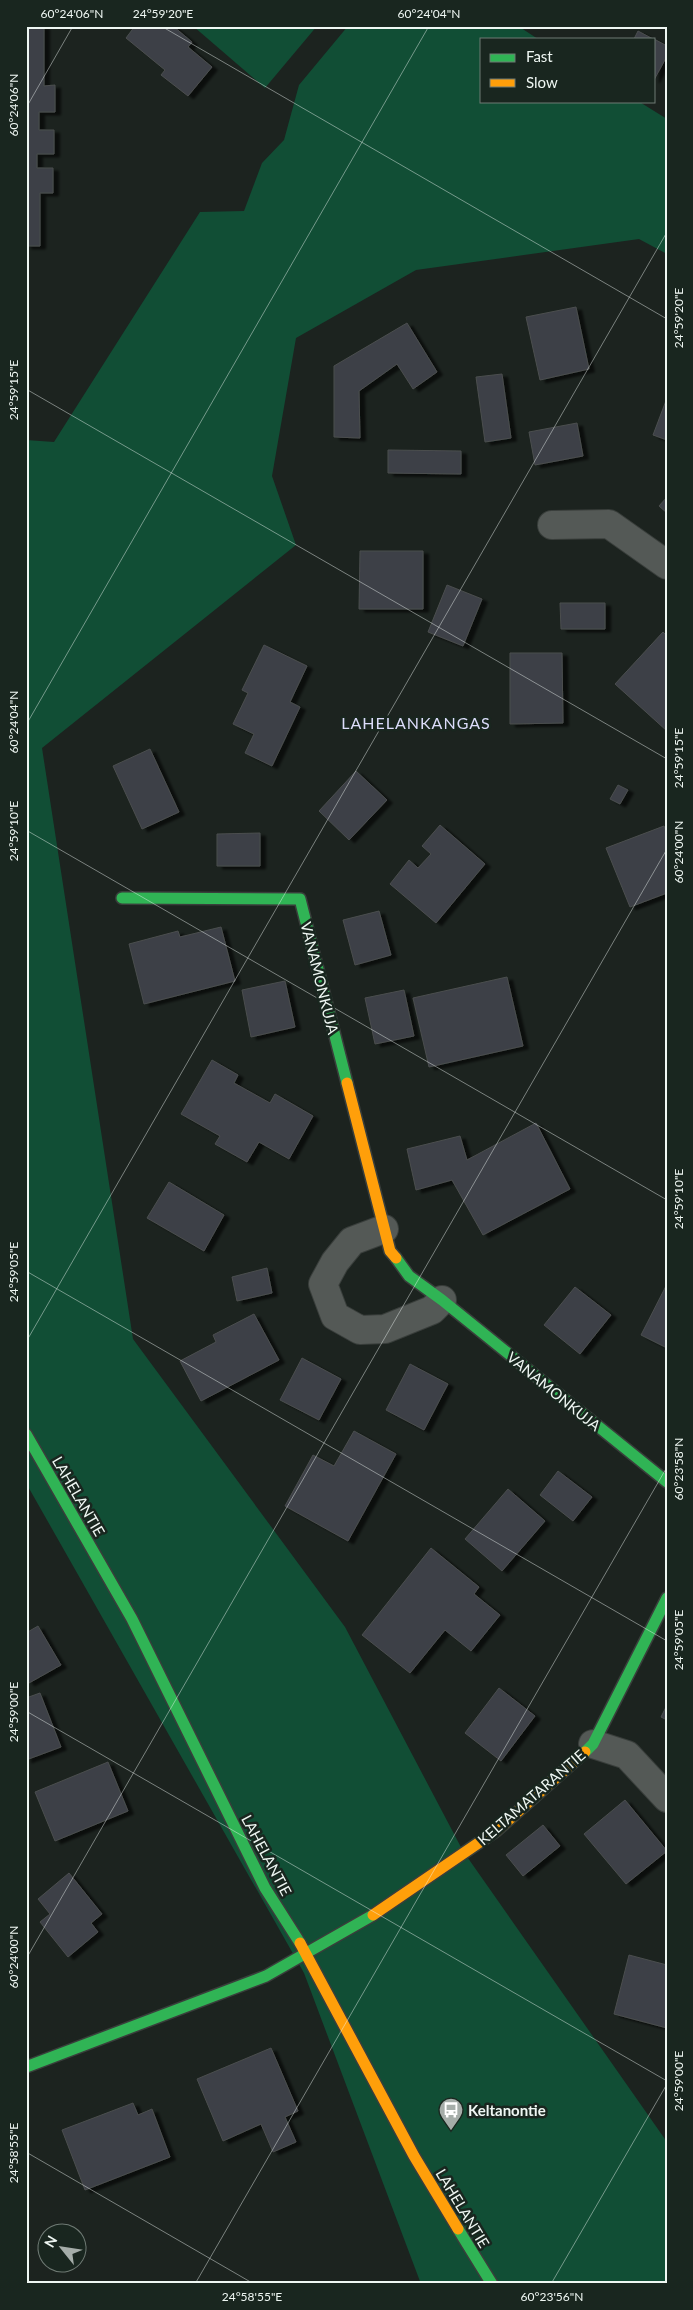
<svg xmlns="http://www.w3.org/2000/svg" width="693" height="2310" font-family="Lato,sans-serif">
<defs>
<filter id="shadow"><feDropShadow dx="5.5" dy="3" stdDeviation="1" flood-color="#0009"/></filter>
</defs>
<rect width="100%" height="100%" fill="#1c231f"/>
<!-- green -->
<g fill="#114e35">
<polygon points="193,26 317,26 265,88"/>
<polygon points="348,26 518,26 538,39 482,39 482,101 638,101 667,119 667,254 639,239 416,270 296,338 272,476 296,545 42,748 133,1339 345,1627 463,1851 667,2142 667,2284 421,2284 304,1973 26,1483 26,440 54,442 200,212 244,211 262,163 284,140 299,85"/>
</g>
<!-- building -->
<g fill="#3d4047" stroke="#4b4e4e" filter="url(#shadow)">
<polygon points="26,26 44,26 44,86 55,85 55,112 39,112 39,130 54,130 54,154 37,154 37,168 53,168 53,193 40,193 40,246 26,246"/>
<polygon points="135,26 173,26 192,42 188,47 212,67 188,96 161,75 165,70 126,38"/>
<polygon points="638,31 653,39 634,39"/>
<polygon points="654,39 667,46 667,56 654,80"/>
<polygon points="576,307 589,369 540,380 526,317"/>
<polygon points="407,323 437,372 413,389 397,364 359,391 360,438 334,437 334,366"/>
<polygon points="502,374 511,438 485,442 476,377"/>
<polygon points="667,398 667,440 653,435"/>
<polygon points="577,423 583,456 535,465 529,432"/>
<polygon points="388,450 461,451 461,474 388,473"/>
<polygon points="667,497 667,513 659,506"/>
<polygon points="360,551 423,551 423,609 359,609"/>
<polygon points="447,585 482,599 463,646 428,632"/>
<polygon points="560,603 605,603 605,629 561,629"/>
<polygon points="663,632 667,636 667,731 615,684"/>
<polygon points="264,645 307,666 290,702 300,707 272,766 245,753 254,734 233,724 248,693 242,690"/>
<polygon points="510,653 562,653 563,723 510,724"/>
<polygon points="150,749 179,812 142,829 113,766"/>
<polygon points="356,771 387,800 349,840 319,811"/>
<polygon points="618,785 628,790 620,804 610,799"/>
<polygon points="440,825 485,864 436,923 390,884 409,860 418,868 431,854 422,846"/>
<polygon points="664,826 667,833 667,893 630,907 606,848"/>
<polygon points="260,833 260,866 217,866 217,834"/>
<polygon points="379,911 391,955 355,965 343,920"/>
<polygon points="221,927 235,981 144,1004 129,944 178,931 180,937"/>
<polygon points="507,977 523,1046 429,1067 413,998"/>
<polygon points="285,981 295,1027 251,1037 242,990"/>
<polygon points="404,990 414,1036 375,1044 365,998"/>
<polygon points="212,1060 238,1075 234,1083 270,1103 275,1094 313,1116 289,1159 259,1142 247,1162 215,1144 220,1136 181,1114"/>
<polygon points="536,1123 570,1189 483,1235 452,1180 416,1190 407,1149 460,1136 467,1160"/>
<polygon points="169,1182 224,1215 204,1251 147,1218"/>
<polygon points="267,1268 272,1293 237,1301 232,1277"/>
<polygon points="667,1284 667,1348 641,1335"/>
<polygon points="575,1287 611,1315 580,1354 544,1325"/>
<polygon points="254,1314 279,1360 201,1401 180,1361 216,1342 213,1335"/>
<polygon points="302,1358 341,1379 319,1420 280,1400"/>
<polygon points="410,1364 448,1384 424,1430 386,1410"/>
<polygon points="354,1431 396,1454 348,1541 285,1506 313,1455 334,1466"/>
<polygon points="558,1471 592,1497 573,1521 540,1495"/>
<polygon points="508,1489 545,1521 502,1571 465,1539"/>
<polygon points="431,1548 479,1587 474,1594 500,1615 471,1651 445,1630 410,1673 362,1635"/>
<polygon points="38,1626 61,1665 29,1683 26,1679 26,1633"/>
<polygon points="499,1688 535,1716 501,1761 465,1733"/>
<polygon points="40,1693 61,1747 26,1760 26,1698"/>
<polygon points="667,1705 667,1720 661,1717"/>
<polygon points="108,1762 128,1811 55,1841 35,1792"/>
<polygon points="625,1800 667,1851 626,1884 584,1834"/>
<polygon points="543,1825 560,1846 523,1876 506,1855"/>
<polygon points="69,1873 102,1914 91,1923 98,1932 68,1957 40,1922 50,1914 38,1899"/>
<polygon points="629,1955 667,1965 667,2028 614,2014"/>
<polygon points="271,2048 298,2111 285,2117 296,2142 273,2152 261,2124 223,2141 197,2079"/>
<polygon points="133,2103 138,2115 152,2109 170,2157 85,2190 62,2130"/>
</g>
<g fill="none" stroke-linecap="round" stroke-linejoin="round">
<defs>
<g id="street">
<polyline points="552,525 609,524 667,565"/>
<polyline points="384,1229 352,1241 335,1262 323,1284 335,1316 360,1330 385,1329 432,1310 442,1300"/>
<polyline points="593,1744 627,1755 667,1798"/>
</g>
<g id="fast">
<polyline points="122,898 300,899 347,1083"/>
<polyline points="396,1258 409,1276 442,1300 667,1482"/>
<polyline points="26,1434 132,1619 265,1888 300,1943"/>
<polyline points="585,1752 593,1744 667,1598"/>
<polyline points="26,2067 266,1976 373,1915"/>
<polyline points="458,2229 492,2284"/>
</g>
<g id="slow">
<polyline points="347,1083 390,1251 396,1258"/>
<polyline points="373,1915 496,1831 585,1752"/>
<polyline points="300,1943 414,2156 458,2229"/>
</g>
</defs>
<!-- street casing -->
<use href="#street" stroke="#393e3b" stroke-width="30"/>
<!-- fast casing -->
<use href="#fast" stroke="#393e3b" stroke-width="14"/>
<!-- slow casing -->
<use href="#slow" stroke="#393e3b" stroke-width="14"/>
<!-- street -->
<use href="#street" stroke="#545956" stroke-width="28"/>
<!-- fast -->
<use href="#fast" stroke="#30b455" stroke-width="11"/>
<!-- slow -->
<use href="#slow" stroke="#ff9f0a" stroke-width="11"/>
</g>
<!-- ticks -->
<path fill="none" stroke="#eff7f3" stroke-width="1" stroke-opacity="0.45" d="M161 26 667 319M26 108 73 26M26 389 667 759M26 725 429 26M26 830 667 1200M26 1271 667 1641M26 1342 667 232M26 1711 667 2081M26 1959 667 849M26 2152 254 2284M195 2284 667 1467M551 2284 667 2084"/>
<!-- icons -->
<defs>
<symbol id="bus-pin" viewBox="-11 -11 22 30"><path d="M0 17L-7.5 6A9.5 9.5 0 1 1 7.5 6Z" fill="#a5ada9" stroke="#19261f"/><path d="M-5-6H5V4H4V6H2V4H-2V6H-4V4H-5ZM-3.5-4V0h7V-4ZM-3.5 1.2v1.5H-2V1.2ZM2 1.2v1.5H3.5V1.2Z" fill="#fff"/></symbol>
</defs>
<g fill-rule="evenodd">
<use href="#bus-pin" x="437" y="2096" width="28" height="38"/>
</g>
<g text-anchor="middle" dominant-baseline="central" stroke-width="5" stroke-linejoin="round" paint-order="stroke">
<!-- street labels -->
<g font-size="15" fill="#eff7f3" stroke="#19261f">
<text transform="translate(320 978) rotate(76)">VANAMONKUJA</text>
<text transform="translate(554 1391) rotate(39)">VANAMONKUJA</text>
<text transform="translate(79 1496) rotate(60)">LAHELANTIE</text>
<text transform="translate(531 1797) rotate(-41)">KELTAMATARANTIE</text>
<text transform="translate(267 1855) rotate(62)">LAHELANTIE</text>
<text transform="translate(463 2208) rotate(59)">LAHELANTIE</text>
</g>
<!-- poi labels -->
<g font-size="15" font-weight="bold" fill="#eff7f3" stroke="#19261f" text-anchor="start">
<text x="468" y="2110">Keltanontie</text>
</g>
<!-- neighbourhood labels -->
<g font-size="16" letter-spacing="1" fill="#dcdcfa" stroke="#19261f">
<text x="416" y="722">LAHELANKANGAS</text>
</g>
</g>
<!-- border -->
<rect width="693" height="2310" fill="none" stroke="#19261f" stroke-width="55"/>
<!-- legend -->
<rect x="480" y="38" width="175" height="65" fill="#19261f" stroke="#6f7a74"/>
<rect x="490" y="54" width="25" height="8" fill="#30b455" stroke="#6f7a74"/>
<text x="526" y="62" font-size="15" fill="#eff7f3">Fast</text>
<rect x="490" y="79" width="25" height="8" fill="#ff9f0a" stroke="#6f7a74"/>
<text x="526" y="88" font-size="15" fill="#eff7f3">Slow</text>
<!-- north arrow -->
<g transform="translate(62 2248) rotate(300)"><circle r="24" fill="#19261f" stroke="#6f7a74"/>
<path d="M0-4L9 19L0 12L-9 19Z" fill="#a5ada9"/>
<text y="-8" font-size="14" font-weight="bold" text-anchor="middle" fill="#eff7f3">N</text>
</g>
<rect x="28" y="28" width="638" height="2254" fill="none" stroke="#eff7f3" stroke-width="2"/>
<g font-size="12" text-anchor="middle" fill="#eff7f3">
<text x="72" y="18">60°24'06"N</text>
<text x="163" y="18">24°59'20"E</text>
<text x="429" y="18">60°24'04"N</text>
<text transform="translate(14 105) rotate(-90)" y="4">60°24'06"N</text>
<text transform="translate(679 318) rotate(-90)" y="4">24°59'20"E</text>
<text transform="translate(14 390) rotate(-90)" y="4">24°59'15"E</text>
<text transform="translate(14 722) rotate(-90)" y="4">60°24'04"N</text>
<text transform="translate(679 758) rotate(-90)" y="4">24°59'15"E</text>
<text transform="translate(14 831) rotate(-90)" y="4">24°59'10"E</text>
<text transform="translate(679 852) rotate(-90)" y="4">60°24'00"N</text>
<text transform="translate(679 1199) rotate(-90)" y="4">24°59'10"E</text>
<text transform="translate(14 1272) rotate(-90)" y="4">24°59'05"E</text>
<text transform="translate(679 1469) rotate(-90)" y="4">60°23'58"N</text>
<text transform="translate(679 1640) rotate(-90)" y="4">24°59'05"E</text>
<text transform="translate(14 1712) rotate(-90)" y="4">24°59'00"E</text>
<text transform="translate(14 1957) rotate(-90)" y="4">60°24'00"N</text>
<text transform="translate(679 2081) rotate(-90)" y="4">24°59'00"E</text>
<text transform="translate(14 2153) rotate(-90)" y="4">24°58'55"E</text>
<text x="252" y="2301">24°58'55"E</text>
<text x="552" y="2301">60°23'56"N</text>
</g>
</svg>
